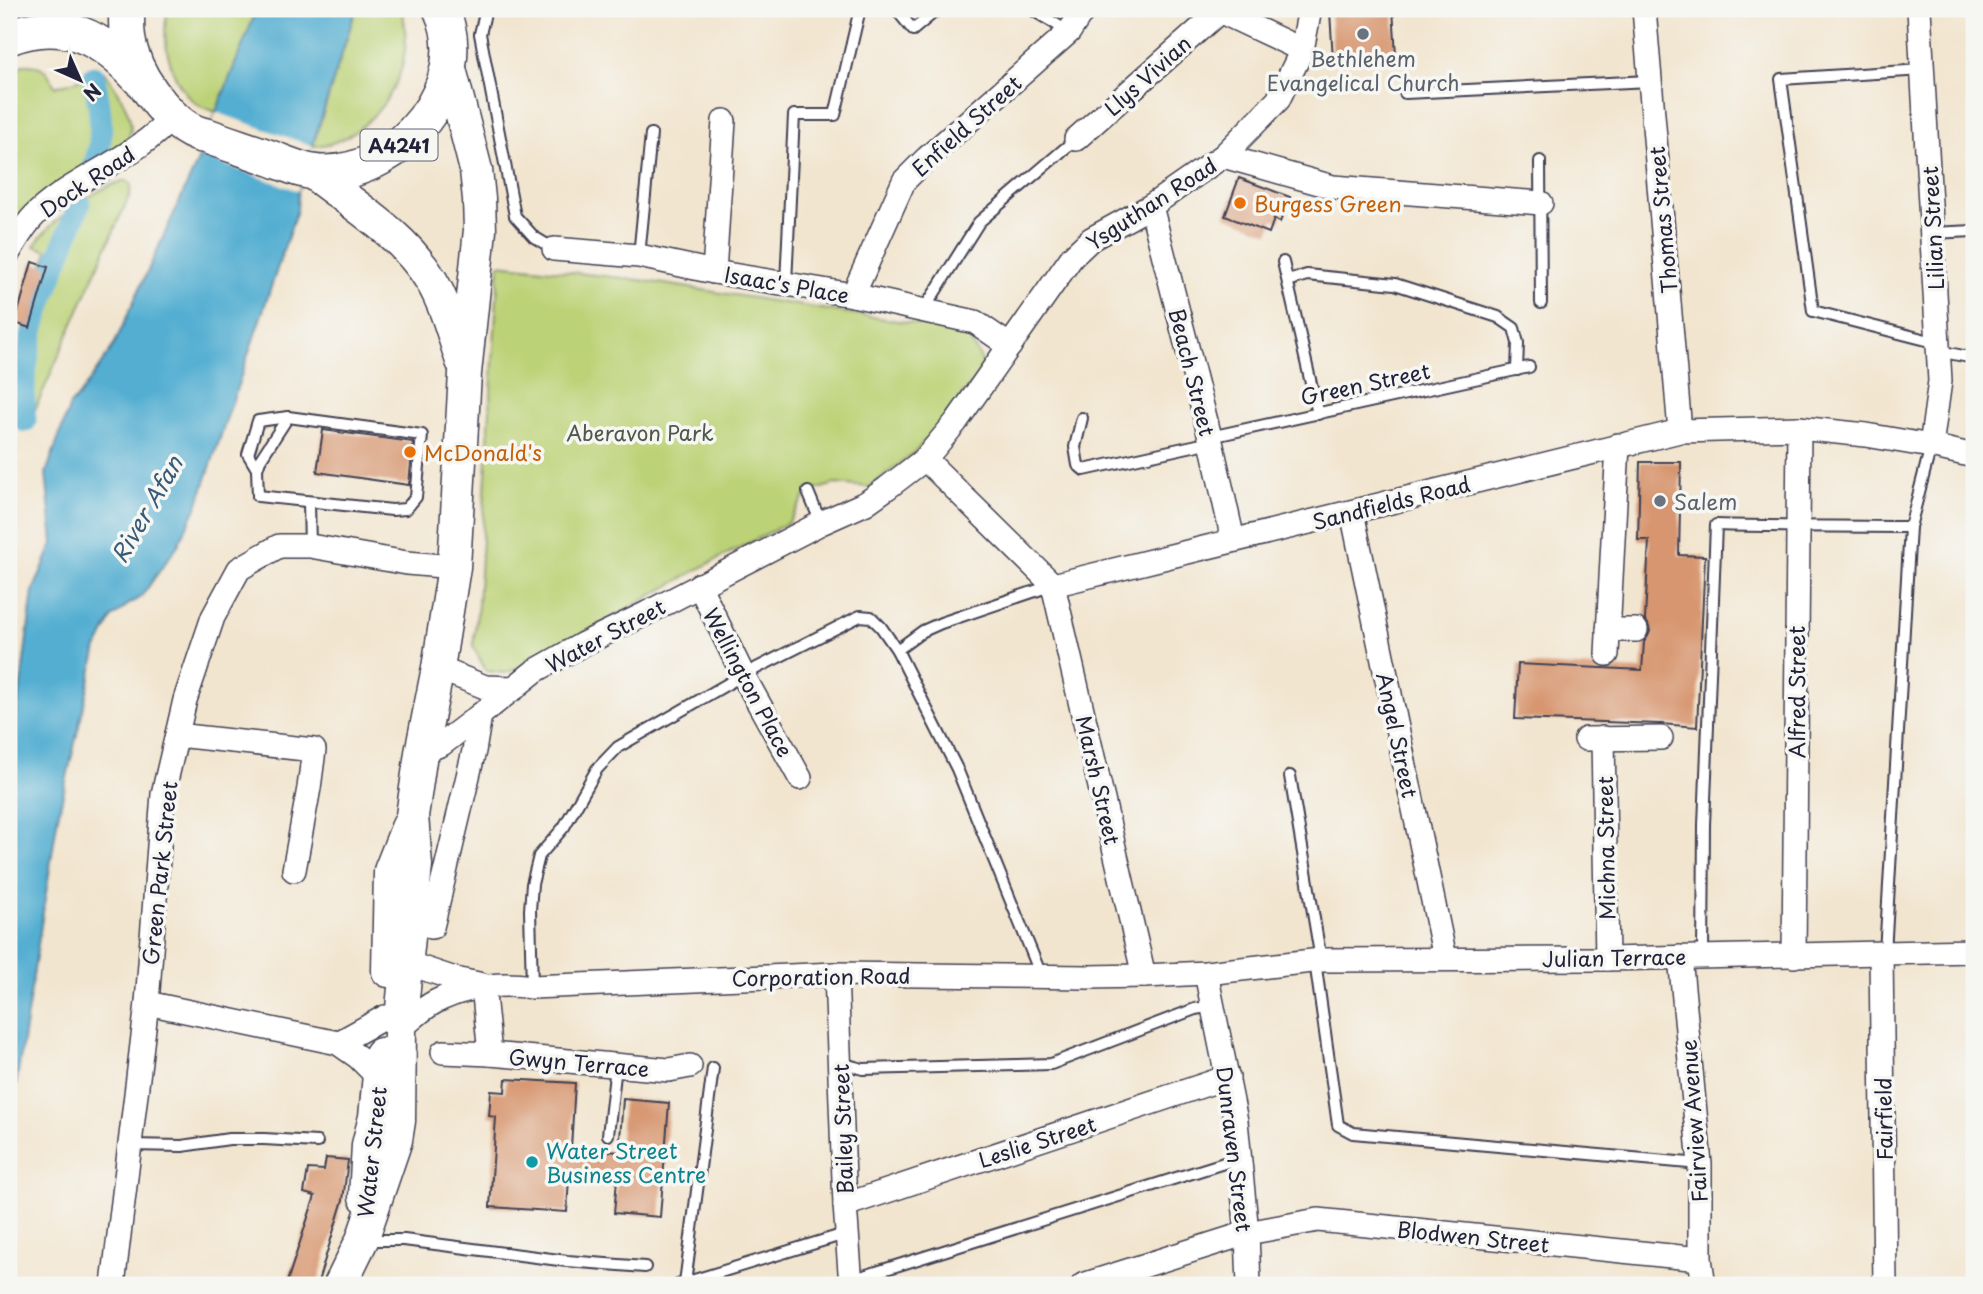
<svg xmlns="http://www.w3.org/2000/svg" width="1983" height="1294" font-family="'Playpen Sans',sans-serif">
<rect width="100%" height="100%" fill="#f6f6f2"/>
<filter id="ink" filterUnits="userSpaceOnUse"><feTurbulence type="fractalNoise" baseFrequency=".0143" numOctaves="2"/><feDisplacementMap in="SourceGraphic" scale="14" xChannelSelector="R" yChannelSelector="G"/><feConvolveMatrix kernelMatrix="1 2 1 2 8 2 1 2 1" color-interpolation-filters="sRGB"/></filter>
<filter id="wash" filterUnits="userSpaceOnUse"><feTurbulence type="fractalNoise" baseFrequency=".00686" numOctaves="4" result="noise"/><feDisplacementMap in="SourceGraphic" scale="28" xChannelSelector="R" yChannelSelector="G"/><feGaussianBlur stdDeviation="1.57" result="paint"/><feColorMatrix in="noise" values="0 0 0 0 0 0 0 0 0 0 0 0 0 0 0 0 0 1.4 0 .05"/><feComposite in="paint" operator="in"/></filter>
<g filter="url(#wash)">
<rect width="100%" height="100%" fill="#f2e5cf"/>
<!-- green -->
<g fill="#bcd276" stroke="#6f7a58" stroke-width="2">
<path d="M168 9H257L216 112C211 110 205 108 200 106 171 88 160 40 168 9Z"/>
<path d="M356 9H402C406 26 407 45 403 63 393 102 356 145 313 146Z"/>
<path d="M22 65C41 64 47 68 55 87L105 72C115 87 135 115 130 134 128 139 123 143 120 147L25 209 14 222 9 232V81Z"/>
<path d="M122 181H127L131 185 130 194 30 421 9 422V398L20 397 24 352 48 267 43 265 48 251 34 246C52 219 92 191 122 181Z"/>
<polygon points="499,264 639,280 923,325 967,335 985,366 944,419 914,453 869,487 835,484 808,492 788,523 710,563 528,664 505,673 486,671 473,646 478,605"/>
<polygon points="16,450 13,507 9,538 9,451"/>
</g>
<!-- water -->
<polygon fill="#53aed1" stroke="#3a6886" stroke-width="2" points="257,9 356,9 298,191 297,210 197,506 178,545 141,597 129,604 112,618 97,648 58,816 9,1130 9,777 33,591 53,543 46,473 70,405 79,396 114,345 200,156 216,112"/>
<!-- pier -->
<polygon fill="#f2e5cf" points="216,112 313,146 298,191 200,156"/>
<g fill="none" stroke-linecap="round" stroke-linejoin="round">
<!-- canal -->
<g stroke="#53aed1" stroke-width="23">
<path d="M94 77C100 107 105 135 95 164"/>
<path d="M25 421C16 345 54 274 79 204"/>
</g>
</g>
<g id="blocks">
<!-- building -->
<g fill="#d79670">
<polygon points="1376,9 1393,9 1396,56 1333,59 1330,12"/>
<polygon points="1239,178 1290,197 1280,222 1274,219 1269,233 1225,216"/>
<polygon points="32,262 48,267 30,328 15,323"/>
<polygon points="323,430 413,442 409,485 317,472"/>
<polygon points="1640,462 1681,462 1679,555 1705,556 1697,727 1661,724 1515,719 1518,664 1642,670 1644,642 1648,636 1650,631 1648,624 1645,620 1649,540 1638,540"/>
<polygon points="506,1079 575,1083 571,1148 619,1152 623,1099 669,1103 660,1217 614,1213 617,1180 569,1177 567,1212 490,1207 496,1117 489,1116 491,1091 505,1092"/>
<polygon points="326,1158 348,1160 343,1200 317,1285 286,1285 315,1196 304,1193 308,1169 324,1170"/>
</g>
</g>
</g>
<g filter="url(#ink)">
<use href="#blocks" fill-opacity="0" stroke="#413f51" stroke-width="2"/>
<g fill="none" stroke-linecap="round" stroke-linejoin="round">
<defs>
<g id="lane">
<polyline points="486,9 480,34 515,216 534,237 554,249"/>
<polyline points="896,9 913,30 938,9"/>
<polyline points="1031,9 1069,32"/>
<polyline points="1923,70 1781,79 1813,311 1938,343"/>
<polyline points="1405,93 1650,81"/>
<polyline points="1540,161 1541,303"/>
<polyline points="1932,233 1974,231"/>
<polyline points="639,256 651,134"/>
<polyline points="1283,262 1318,414"/>
<polyline points="1288,281 1307,275 1395,284 1498,317 1514,328 1518,343 1517,370"/>
<polyline points="786,283 794,115 835,115 860,9"/>
<polyline points="923,311 979,222 1076,139"/>
<polyline points="1938,351 1974,358"/>
<polygon points="288,417 422,435 416,497 406,509 392,510 258,496 257,469 260,460"/>
<polyline points="1082,418 1075,447 1078,465 1084,470 1211,442"/>
<polyline points="1210,437 1529,367"/>
<polyline points="257,469 248,454 258,421 288,417"/>
<polyline points="808,492 821,523"/>
<polyline points="309,503 310,546"/>
<polyline points="897,650 923,631 941,623 1053,585"/>
<polyline points="1290,776 1321,960"/>
<polyline points="1885,953 1910,527 1931,446"/>
<path d="M1703 956 1704 825 1716 525C1781 527 1845 526 1910 527"/>
<polyline points="1315,961 1338,1125 1353,1133 1700,1164"/>
<polyline points="532,987 530,910 532,884 539,856 564,827 597,769 618,747 743,675 860,616 871,617 881,627 897,650 957,769 1041,975"/>
<polyline points="840,1063 863,1069 1051,1064 1195,1009 1213,1006"/>
<polyline points="608,1135 616,1066"/>
<polyline points="130,1145 182,1146 229,1139 264,1139 317,1142"/>
<polyline points="366,1240 404,1240 567,1261 645,1267"/>
<polyline points="851,1280 1240,1158"/>
<polyline points="685,1283 713,1068"/>
<polyline points="678,1285 848,1233"/>
</g>
<g id="street">
<polyline points="1215,9 1302,50"/>
<polyline points="1644,9 1680,431"/>
<polyline points="1919,9 1940,381 1931,446"/>
<polyline points="1076,139 1219,12"/>
<polyline points="1223,156 1333,187 1541,203"/>
<polyline points="1151,206 1210,437 1233,540"/>
<polyline points="554,249 639,256 714,272 853,295 975,322 1010,346"/>
<path d="M9 252C17 239 25 224 37 213 78 175 136 159 173 116"/>
<polyline points="714,272 724,121"/>
<polyline points="853,295 904,181 927,158 1069,32 1084,9"/>
<polyline points="925,459 1053,585"/>
<polyline points="1352,512 1445,958"/>
<polyline points="699,585 743,675 800,778"/>
<polyline points="1053,585 1680,431 1799,428 1866,435 1931,446 1974,456"/>
<polyline points="1053,585 1144,976"/>
<polyline points="1608,630 1636,630"/>
<polyline points="1607,654 1618,445"/>
<polyline points="438,668 485,687 515,688"/>
<polyline points="177,735 314,750 309,788 294,870"/>
<polyline points="1603,738 1607,959"/>
<polyline points="1586,739 1661,738"/>
<polyline points="421,753 442,744 480,715"/>
<polyline points="432,927 474,751 480,715 535,671 583,644 647,613 821,523 866,503 887,488 925,459 956,422 1072,257 1091,239 1151,206 1223,156 1278,100 1302,50 1310,9"/>
<polyline points="1881,953 1885,1285"/>
<polyline points="1794,956 1799,428"/>
<polyline points="1680,957 1700,1164 1700,1259 1704,1285"/>
<polyline points="407,963 455,979 483,985 490,1054"/>
<polyline points="1206,973 1236,1121 1247,1233 1249,1285"/>
<polyline points="836,974 845,1205 851,1285"/>
<polyline points="147,1003 338,1043 358,1057 379,1078"/>
<path d="M400 1029C411 1020 423 1008 435 1002 467 986 498 982 532 987L836 974 1088 977 1144 976 1206 973 1321 960 1607 959 1974 951"/>
<polyline points="338,1043 385,1017"/>
<polyline points="443,1052 490,1054 669,1070 690,1066"/>
<polyline points="845,1205 1228,1077"/>
<polyline points="113,1285 147,1003 163,794 185,700 213,617 239,569 279,546 310,546 407,563 454,567"/>
<polyline points="1083,1285 1247,1233 1318,1220 1700,1259"/>
</g>
<g id="secondary">
<path d="M311 172C353 205 402 233 431 280 446 305 453 334 462 361"/>
<polyline points="388,971 390,871 409,823"/>
<polyline points="365,1197 368,1145 375,1117 381,1054"/>
<polyline points="340,1285 362,1240 396,1140 399,1121 400,1029 416,865 412,816 421,753 438,668 454,567 465,373 480,230 479,199 476,170 448,61"/>
</g>
<g id="primary">
<path d="M127 9C126 24 126 39 131 53 140 83 175 132 207 136 229 144 251 151 273 159 289 165 306 173 324 173 401 173 476 84 441 9"/>
<path d="M9 37C64 16 103 38 140 79"/>
</g>
</defs>
<!-- lane casing -->
<use href="#lane" stroke="#413f51" stroke-width="14"/>
<!-- street casing -->
<use href="#street" stroke="#413f51" stroke-width="26"/>
<!-- secondary casing -->
<use href="#secondary" stroke="#413f51" stroke-width="35"/>
<!-- primary casing -->
<use href="#primary" stroke="#413f51" stroke-width="38"/>
<!-- lane -->
<use href="#lane" stroke="#fff" stroke-width="10"/>
<!-- street -->
<use href="#street" stroke="#fff" stroke-width="23"/>
<!-- secondary -->
<use href="#secondary" stroke="#fff" stroke-width="32"/>
<!-- primary -->
<use href="#primary" stroke="#fff" stroke-width="35"/>
</g>
</g>
<!-- markers -->
<g fill="#6b7280" stroke="#f6f6f2" stroke-width="2.5">
<circle cx="1363" cy="34" r="7"/>
<circle cx="1660" cy="501" r="7"/>
</g>
<g fill="#e8710a" stroke="#f6f6f2" stroke-width="2.5">
<circle cx="1240" cy="203" r="7"/>
<circle cx="410" cy="452" r="7"/>
</g>
<circle fill="#0f9aa8" stroke="#f6f6f2" stroke-width="2.5" cx="532" cy="1162" r="7"/>
<g text-anchor="middle" dominant-baseline="central" stroke-width="7" stroke-linejoin="round" paint-order="stroke">
<!-- shield labels -->
<rect fill="#f6f6f2" stroke="#626272" stroke-width="2" x="360.5" y="129.5" width="77" height="31" rx="5"/>
<g font-size="19" font-weight="bold" fill="#22223b">
<text x="399" y="145">A4241</text>
</g>
<!-- worship labels -->
<g font-size="21" fill="#5b616d" stroke="#f6f6f2">
<text x="1363" y="58">Bethlehem<tspan x="1363" dy="24">Evangelical Church</tspan></text>
<text x="1674" y="501" text-anchor="start">Salem</text>
</g>
<!-- street labels -->
<g font-size="21" fill="#22223b" stroke="#f6f6f2">
<text transform="translate(1147 75) rotate(-42)">Llys Vivian</text>
<text transform="translate(966 125) rotate(-42)">Enfield Street</text>
<text transform="translate(87 181) rotate(-34)">Dock Road</text>
<text transform="translate(1151 203) rotate(-33)">Ysguthan Road</text>
<text transform="translate(1662 220) rotate(-95)">Thomas Street</text>
<text transform="translate(1932 228) rotate(-93)">Lilian Street</text>
<text transform="translate(787 284) rotate(10)">Isaac's Place</text>
<text transform="translate(1193 372) rotate(76)">Beach Street</text>
<text transform="translate(1365 383) rotate(-12)">Green Street</text>
<text transform="translate(1391 502) rotate(-14)">Sandfields Road</text>
<text transform="translate(605 635) rotate(-28)">Water Street</text>
<text transform="translate(749 682) rotate(62)">Wellington Place</text>
<text transform="translate(1796 692) rotate(-90)">Alfred Street</text>
<text transform="translate(1398 735) rotate(78)">Angel Street</text>
<text transform="translate(1099 780) rotate(77)">Marsh Street</text>
<text transform="translate(1605 848) rotate(-91)">Michna Street</text>
<text transform="translate(159 873) rotate(-84)">Green Park Street</text>
<text transform="translate(1614 957) rotate(-1)">Julian Terrace</text>
<text transform="translate(821 976) rotate(-1)">Corporation Road</text>
<text transform="translate(579 1062) rotate(5)">Gwyn Terrace</text>
<text transform="translate(1883 1119) rotate(-91)">Fairfield</text>
<text transform="translate(1693 1121) rotate(-94)">Fairview Avenue</text>
<text transform="translate(842 1129) rotate(-92)">Bailey Street</text>
<text transform="translate(1037 1141) rotate(-18)">Leslie Street</text>
<text transform="translate(1235 1149) rotate(83)">Dunraven Street</text>
<text transform="translate(371 1152) rotate(-84)">Water Street</text>
<text transform="translate(1473 1236) rotate(6)">Blodwen Street</text>
</g>
<!-- food labels -->
<g font-size="21" fill="#c56008" stroke="#f6f6f2" text-anchor="start">
<text x="1254" y="203">Burgess Green</text>
<text x="424" y="452">McDonald's</text>
</g>
<!-- park labels -->
<g font-size="21" fill="#50574d" stroke="#f6f6f2">
<text x="640" y="432">Aberavon Park</text>
</g>
<!-- culture labels -->
<g font-size="21" fill="#0d838f" stroke="#f6f6f2" text-anchor="start">
<text x="546" y="1150">Water Street<tspan x="546" dy="24">Business Centre</tspan></text>
</g>
<!-- water labels -->
<g font-size="23" font-style="italic" fill="#365a77" stroke="#f6f6f2">
<text transform="translate(146 509) rotate(-60)">River Afan</text>
</g>
</g>
<!-- margin -->
<rect width="1983" height="1294" fill="none" stroke="#f6f6f2" stroke-width="35"/>
<!-- north arrow -->
<g transform="translate(80 80) rotate(135)" stroke="#f6f6f2" stroke-width="5" paint-order="stroke">
<path d="M0-5L12 26L0 18L-12 26Z" fill="#22223b"/>
<text y="-10" font-size="19" font-weight="bold" text-anchor="middle" fill="#22223b">N</text>
</g>
</svg>
